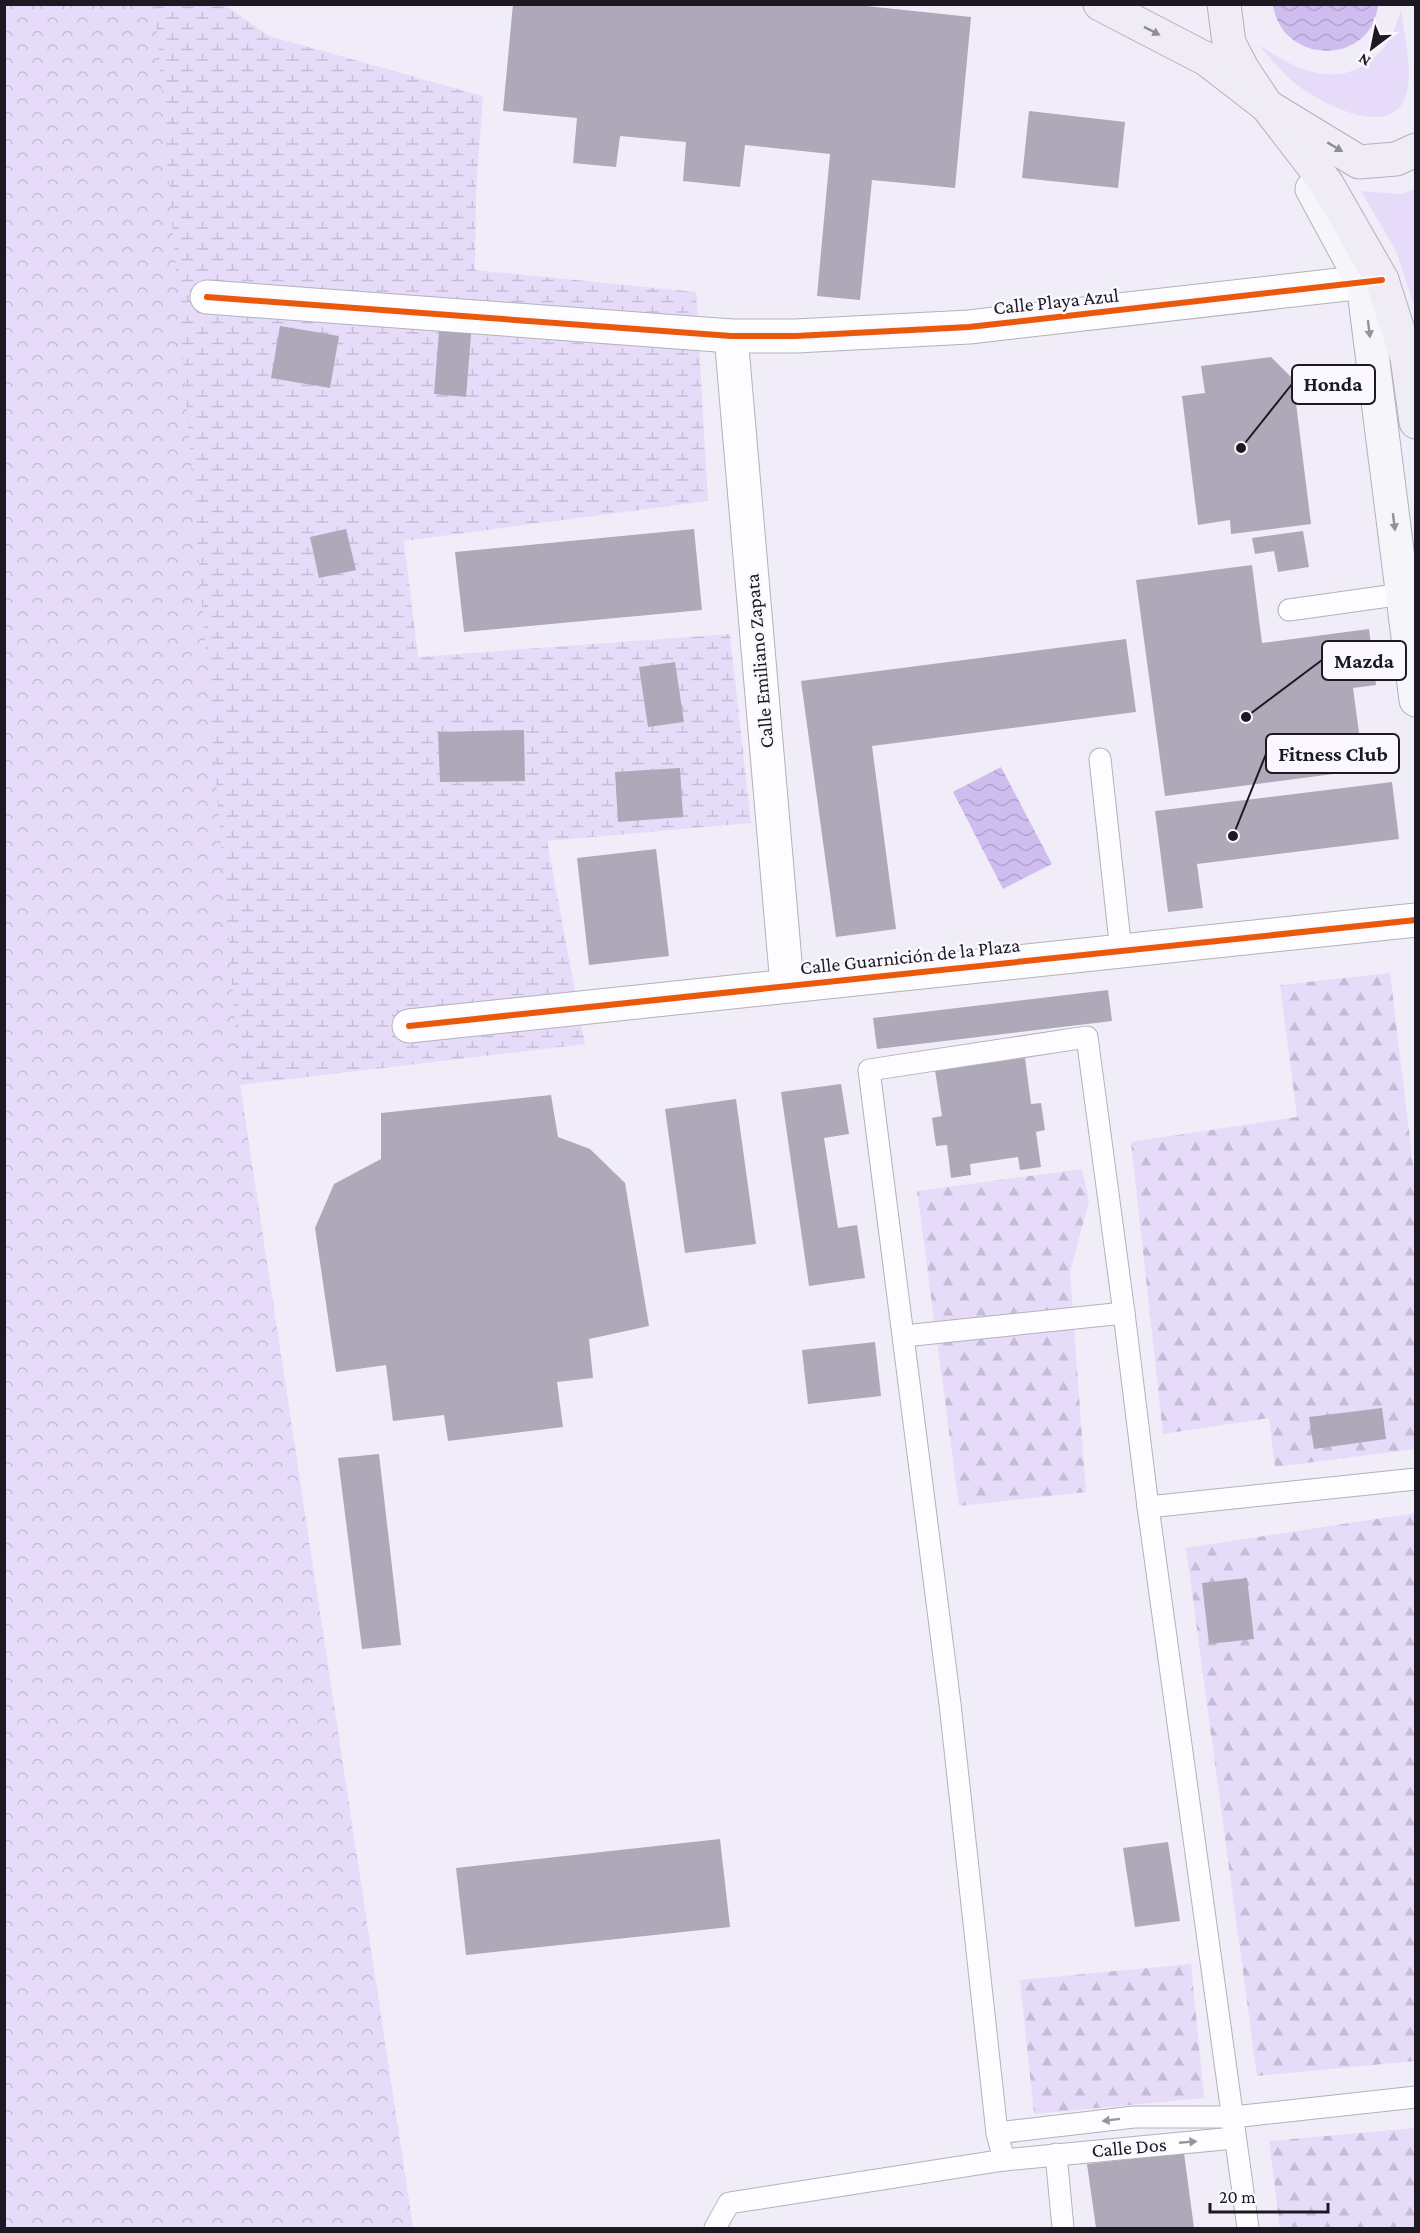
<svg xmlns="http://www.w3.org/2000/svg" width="1420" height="2233" font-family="'Crimson Pro',serif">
<defs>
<pattern id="forest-firs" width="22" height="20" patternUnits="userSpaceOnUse" patternTransform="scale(1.5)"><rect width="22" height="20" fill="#e6dcfa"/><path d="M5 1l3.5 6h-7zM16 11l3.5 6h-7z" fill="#c5bcd6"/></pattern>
<pattern id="wetland-marsh" width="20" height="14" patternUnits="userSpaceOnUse" patternTransform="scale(1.5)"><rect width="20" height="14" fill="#e6dcfa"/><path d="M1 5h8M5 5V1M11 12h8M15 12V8" fill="none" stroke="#c5bcd6"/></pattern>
<pattern id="park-crowns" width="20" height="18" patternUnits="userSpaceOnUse" patternTransform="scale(1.5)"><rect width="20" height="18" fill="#e6dcfa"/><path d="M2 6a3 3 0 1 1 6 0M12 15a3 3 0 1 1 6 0" fill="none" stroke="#c5bcd6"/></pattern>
<pattern id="water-waves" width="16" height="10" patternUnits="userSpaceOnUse" patternTransform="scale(1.5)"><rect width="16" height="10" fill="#cfbdf0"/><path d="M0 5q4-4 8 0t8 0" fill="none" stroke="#b1a2ce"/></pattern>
</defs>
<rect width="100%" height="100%" fill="#f0edf8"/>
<!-- grass -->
<g fill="#e6dcfa">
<path d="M1401 10C1404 34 1415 79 1404 101 1384 138 1320 102 1297 85 1283 74 1271 59 1259 45 1303 75 1348 93 1387 44 1394 35 1397 20 1401 10Z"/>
<polygon points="1415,189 1416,189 1415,308 1396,251 1361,191 1401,194"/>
</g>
<!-- forest -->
<g fill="url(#forest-firs)">
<polygon points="1390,973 1416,1189 1415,1449 1275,1467 1269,1418 1163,1434 1131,1142 1297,1117 1280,985"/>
<polygon points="1082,1169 1089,1201 1070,1272 1086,1492 959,1506 917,1191"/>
<polygon points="1415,1513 1415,2061 1257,2076 1186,1548"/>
<polygon points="1191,1964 1204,2098 1034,2114 1020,1980"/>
<polygon points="1415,2128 1415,2228 1280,2228 1269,2141"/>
</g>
<!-- wetland -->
<polygon fill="url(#wetland-marsh)" points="5,5 225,5 269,36 483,96 476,190 475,270 696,292 708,501 404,541 418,657 730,634 751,823 547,841 585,1044 240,1085 413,2228 5,2228"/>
<!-- park -->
<polygon fill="url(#park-crowns)" points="5,4 155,5 240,1085 413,2228 5,2228"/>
<!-- water -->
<g fill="url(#water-waves)">
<path d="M1273 5 1378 4V5C1372 66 1282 66 1273 5Z"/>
<polygon points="1001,767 1052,864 1003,889 953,792"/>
</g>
<!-- building -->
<g fill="#aea8b9">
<polygon points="513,4 847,4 971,17 955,188 872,180 860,300 817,296 830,154 745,145 740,187 683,181 686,142 620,136 616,167 573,163 577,118 503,111"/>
<polygon points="1029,111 1125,122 1118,188 1022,178"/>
<polygon points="440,319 472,322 466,397 434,394"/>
<polygon points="280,326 339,336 330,388 271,378"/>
<polygon points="1271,357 1293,379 1311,524 1231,534 1230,520 1198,525 1182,396 1205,393 1201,366"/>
<polygon points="346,529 356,570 319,578 310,537"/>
<polygon points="694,529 702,610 464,632 455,552"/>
<polygon points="1303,531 1309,567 1278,572 1274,551 1255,554 1252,538"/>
<polygon points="1252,565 1262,643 1369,629 1376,685 1353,688 1364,770 1165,796 1136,580"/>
<polygon points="1126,639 1136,712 872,746 896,929 836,937 801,681"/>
<polygon points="675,662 684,722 648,727 639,667"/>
<polygon points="524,730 525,781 440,782 438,732"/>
<polygon points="680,768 683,817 618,822 615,772"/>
<polygon points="1392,782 1399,839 1197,864 1203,908 1168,912 1155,811"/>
<polygon points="656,849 669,956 589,965 577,858"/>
<polygon points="1108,990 1112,1021 877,1049 873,1018"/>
<polygon points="1025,1058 1031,1104 1041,1103 1045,1130 1036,1132 1041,1167 1020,1170 1018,1157 970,1164 971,1175 951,1178 947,1145 936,1146 932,1118 942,1116 935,1070"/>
<polygon points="841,1084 849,1134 824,1138 838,1228 857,1225 865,1278 809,1286 781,1092"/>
<polygon points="551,1095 558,1137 590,1149 625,1183 649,1326 589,1339 593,1378 557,1382 563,1427 448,1441 444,1415 393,1421 386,1365 336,1372 315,1228 334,1184 381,1159 381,1113"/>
<polygon points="736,1099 756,1244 685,1253 665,1109"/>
<polygon points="875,1342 881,1396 808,1404 802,1350"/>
<polygon points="1382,1408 1386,1439 1314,1449 1309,1417"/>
<polygon points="379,1454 401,1645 362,1649 338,1458"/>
<polygon points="1247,1578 1254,1639 1209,1644 1202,1583"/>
<polygon points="720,1839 730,1927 466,1955 456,1868"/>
<polygon points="1168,1842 1180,1921 1135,1927 1123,1848"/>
<polygon points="1184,2153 1194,2228 1096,2228 1087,2164"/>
</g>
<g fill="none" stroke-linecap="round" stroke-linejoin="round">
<defs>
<g id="lane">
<polyline points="1289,610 1403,594"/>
<polyline points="1100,759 1121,951"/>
<polyline points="904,1336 1124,1313"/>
<polyline points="1148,1507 1416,1479"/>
<polyline points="997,2133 1134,2117 1233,2117 1416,2097"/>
<polyline points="1056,2154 1063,2228"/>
<polyline points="1004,2160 997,2133 950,1704 869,1070 1087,1037 1124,1313 1148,1507 1248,2228"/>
<polyline points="715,2228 729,2203 1004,2160 1234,2138 1233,2124"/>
</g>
<g id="street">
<polyline points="207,297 731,336 796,336 969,327 1382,280"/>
<polyline points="731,336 787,985"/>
<polyline points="409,1026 1416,920"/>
</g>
<polyline id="secondary" points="1312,189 1363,283 1416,700"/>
<g id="primary">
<polyline points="1100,4 1206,59 1267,106 1327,184 1382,280 1407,358 1416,422"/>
<polyline points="1224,4 1229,43 1243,70 1267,106 1359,162 1396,159 1416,150"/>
</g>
</defs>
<!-- lane casing -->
<use href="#lane" stroke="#b4b1ba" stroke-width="23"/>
<!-- street casing -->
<use href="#street" stroke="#b4b1ba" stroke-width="35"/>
<!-- secondary casing -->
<use href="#secondary" stroke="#b4b1ba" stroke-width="35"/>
<!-- primary casing -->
<use href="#primary" stroke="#b5aec2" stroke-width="35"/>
<!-- lane -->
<use href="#lane" stroke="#fdfcfe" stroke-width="21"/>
<!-- street -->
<use href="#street" stroke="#fdfcfe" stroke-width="33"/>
<!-- secondary -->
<use href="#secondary" stroke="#f6f5fa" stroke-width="33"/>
<!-- primary -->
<use href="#primary" stroke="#efecf5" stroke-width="33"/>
<defs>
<g id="cycleway">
<polyline points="207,297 731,336 796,336 969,327 1382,280"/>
<polyline points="409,1026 1416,920"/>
</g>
</defs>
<!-- cycleway casing -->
<use href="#cycleway" stroke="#faf8fe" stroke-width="10"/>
<!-- cycleway -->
<use href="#cycleway" stroke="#e8590c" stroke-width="6"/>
</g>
<!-- one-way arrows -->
<defs><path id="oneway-solid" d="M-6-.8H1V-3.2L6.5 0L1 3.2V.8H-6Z" transform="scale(1.5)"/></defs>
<g fill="#908d96">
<use href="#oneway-solid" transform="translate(1152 31) rotate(27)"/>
<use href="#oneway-solid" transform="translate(1335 147) rotate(31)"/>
</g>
<g fill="#949299">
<use href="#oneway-solid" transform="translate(1369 329) rotate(83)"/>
<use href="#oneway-solid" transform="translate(1394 522) rotate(83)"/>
</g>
<g fill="#98969b">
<use href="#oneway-solid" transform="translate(1111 2120) rotate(173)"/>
<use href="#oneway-solid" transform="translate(1188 2142) rotate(-5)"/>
</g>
<g text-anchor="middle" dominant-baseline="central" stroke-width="5" stroke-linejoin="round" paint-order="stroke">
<!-- street labels -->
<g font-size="20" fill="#1c1922" stroke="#faf8fe">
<text transform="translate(1056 301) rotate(-6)">Calle Playa Azul</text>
<text transform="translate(759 661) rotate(-95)">Calle Emiliano Zapata</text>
<text transform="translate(910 956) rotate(-6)">Calle Guarnición de la Plaza</text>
<text transform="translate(1129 2147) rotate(-5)">Calle Dos</text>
</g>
</g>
<!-- callouts -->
<path fill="none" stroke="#1c1922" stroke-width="2" d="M1241 448L1292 384M1246 717L1322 660M1233 836L1266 754"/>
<g fill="#1c1922" stroke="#faf8fe" stroke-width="2">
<circle cx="1241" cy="448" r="6"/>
<circle cx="1246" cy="717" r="6"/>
<circle cx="1233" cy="836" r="6"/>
</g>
<g fill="#faf8fe" stroke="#1c1922" stroke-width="2">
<rect x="1292" y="365" width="83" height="39" rx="6"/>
<rect x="1322" y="641" width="84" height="39" rx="6"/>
<rect x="1266" y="734" width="133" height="39" rx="6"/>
</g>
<g font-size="21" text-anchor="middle" font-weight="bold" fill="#1c1922">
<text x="1333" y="391">Honda</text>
<text x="1364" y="668">Mazda</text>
<text x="1333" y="761">Fitness Club</text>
</g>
<!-- border -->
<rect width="1420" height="2233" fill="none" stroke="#1c1922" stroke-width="12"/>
<!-- north arrow -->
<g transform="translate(1372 48) rotate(212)" stroke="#faf8fe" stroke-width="4.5" paint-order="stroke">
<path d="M0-4.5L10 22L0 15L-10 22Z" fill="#1c1922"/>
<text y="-9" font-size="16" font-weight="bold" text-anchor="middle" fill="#1c1922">N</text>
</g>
<!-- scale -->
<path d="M1210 2203v9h118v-9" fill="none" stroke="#1c1922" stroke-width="3"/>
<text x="1219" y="2203" font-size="18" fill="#1c1922" stroke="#faf8fe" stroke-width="4.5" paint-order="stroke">20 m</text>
</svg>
